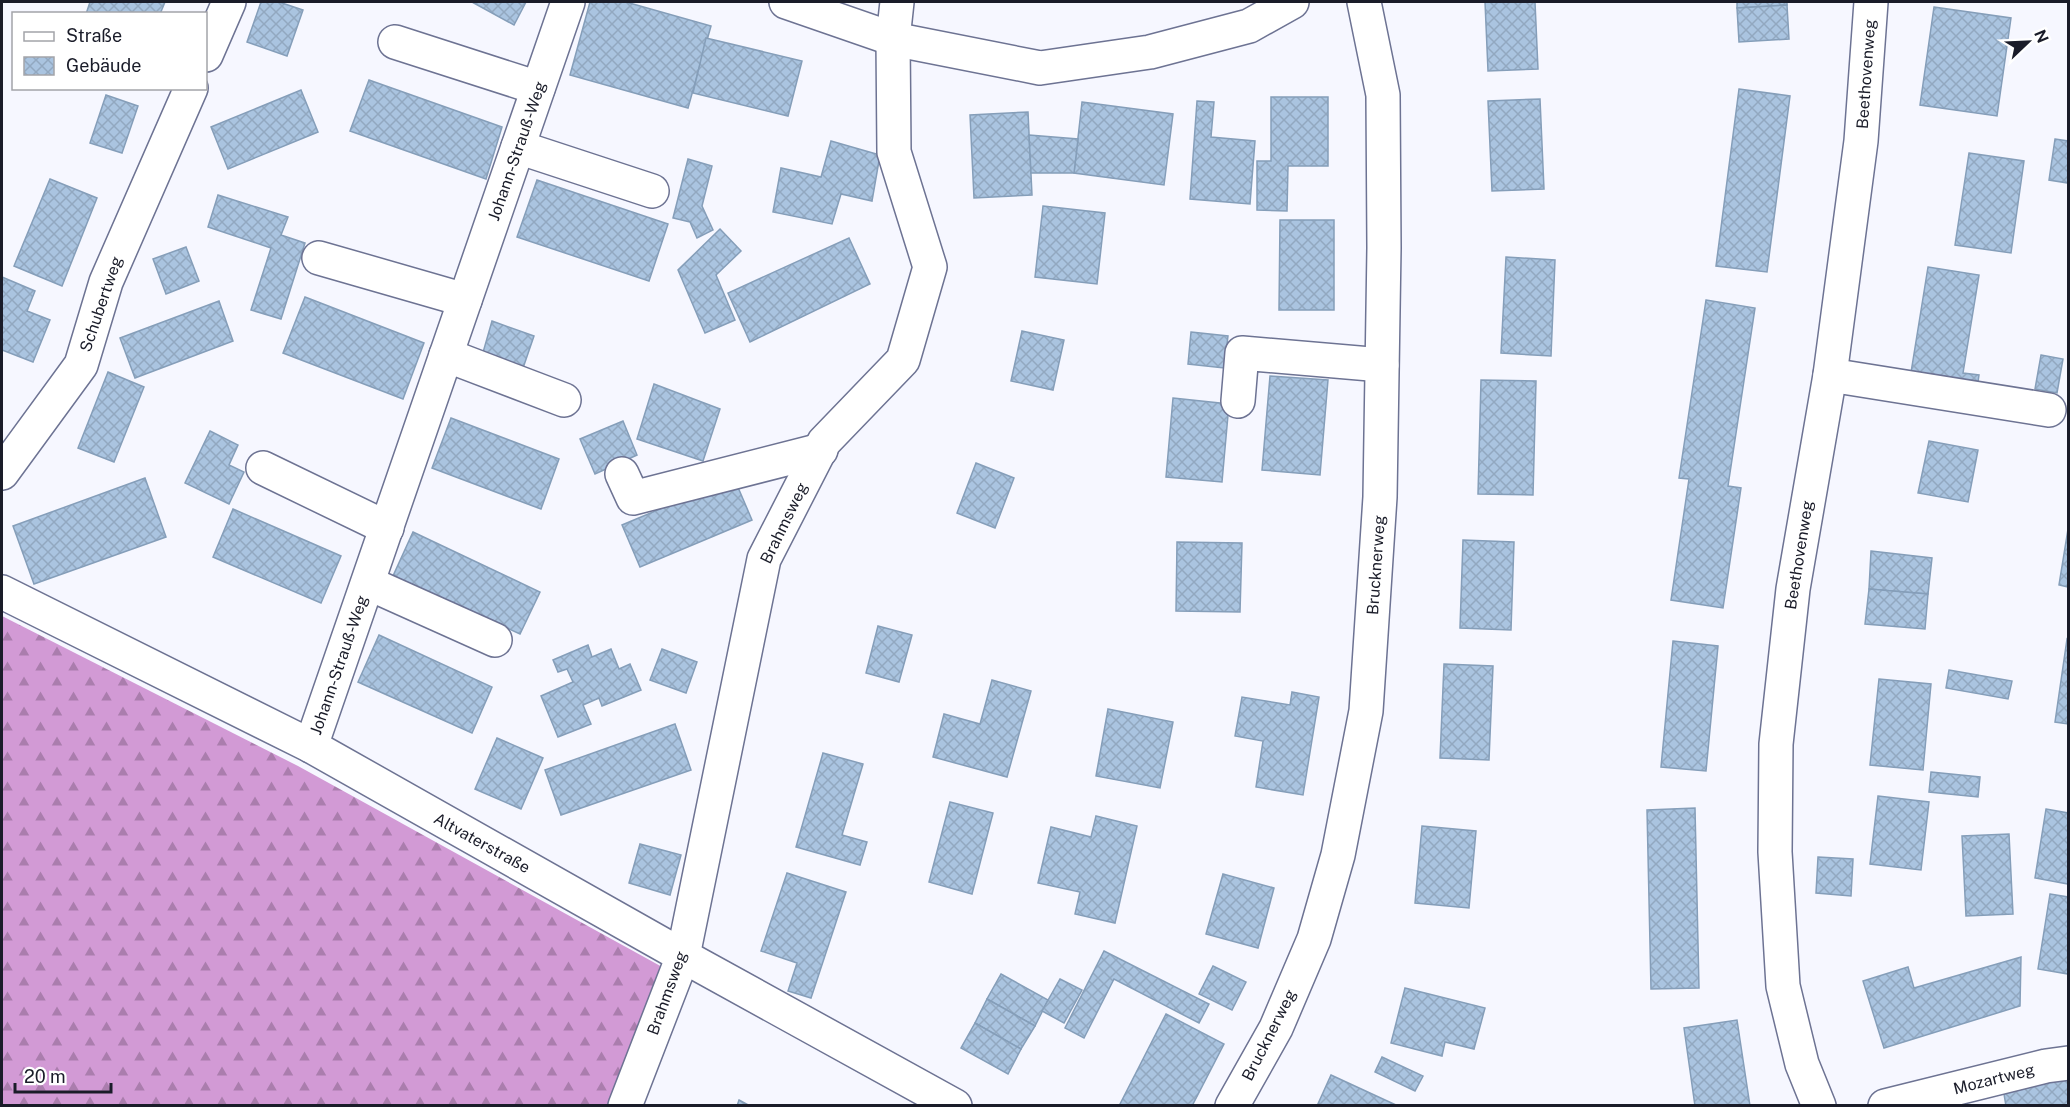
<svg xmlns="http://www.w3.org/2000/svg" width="2070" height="1107" font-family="'Public Sans',sans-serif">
<defs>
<pattern id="forest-firs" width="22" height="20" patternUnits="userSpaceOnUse" patternTransform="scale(1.5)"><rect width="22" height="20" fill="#d29ad5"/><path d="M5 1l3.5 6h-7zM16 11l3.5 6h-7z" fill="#aa7dad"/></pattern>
<pattern id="building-cross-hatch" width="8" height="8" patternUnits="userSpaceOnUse" patternTransform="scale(1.5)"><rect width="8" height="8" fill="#aac4e0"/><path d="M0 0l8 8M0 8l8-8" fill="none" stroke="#92a8c0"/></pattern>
</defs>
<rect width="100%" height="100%" fill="#f6f7ff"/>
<!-- forest -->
<polygon fill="url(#forest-firs)" points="2,616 298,766 664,968 610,1105 2,1105"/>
<!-- building -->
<g fill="url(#building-cross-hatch)" stroke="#859eb9" stroke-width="1.5">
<polygon points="90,2 165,2 160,14 86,14"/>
<polygon points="261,2 279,2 303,10 287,56 247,42"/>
<polygon points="472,2 526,2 514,25"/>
<polygon points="590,2 626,2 711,26 688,108 570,75"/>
<polygon points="1485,2 1535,2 1538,69 1488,71"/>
<polygon points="1737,2 1787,2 1787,5 1737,8"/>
<polygon points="1787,5 1789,39 1739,42 1737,8"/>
<polygon points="1934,7 2011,18 1997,116 1920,105"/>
<polygon points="706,38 802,61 788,116 693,93"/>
<polygon points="369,80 502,127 486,179 350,131"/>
<polygon points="1739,89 1790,96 1767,272 1716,266"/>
<polygon points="301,90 318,132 228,169 211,127"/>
<polygon points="106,95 138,106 122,153 90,143"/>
<polygon points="1271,97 1328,97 1328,166 1288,166 1287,211 1257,210 1257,161 1271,161"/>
<polygon points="1540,99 1544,189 1492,191 1488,101"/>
<polygon points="1197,101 1214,102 1211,137 1255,141 1250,204 1190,199"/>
<polygon points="1082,102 1173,114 1164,185 1074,173"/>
<polygon points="1028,112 1032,195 974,198 970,115"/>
<polygon points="1029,135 1078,139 1074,173 1031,173"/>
<polygon points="2055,139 2068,141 2068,183 2049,180"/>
<polygon points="831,141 880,155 872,201 841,194 832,224 773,212 781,168 821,177"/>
<polygon points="1969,153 2024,161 2011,253 1955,245"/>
<polygon points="688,159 712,166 702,206 713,230 697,238 690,222 673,218"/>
<polygon points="50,179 97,198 62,286 14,266"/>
<polygon points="537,180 668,224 649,281 517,237"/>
<polygon points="218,195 288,217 281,235 305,243 281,319 251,310 271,248 208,227"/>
<polygon points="1043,206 1105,213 1097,284 1035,277"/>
<polygon points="1280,220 1334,220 1334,310 1279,310"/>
<polygon points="720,229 741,251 716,275 735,320 705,333 678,270"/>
<polygon points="849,238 870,284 750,342 728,293"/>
<polygon points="186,247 199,281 166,294 153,259"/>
<polygon points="1506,257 1555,260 1551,356 1501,353"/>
<polygon points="1928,267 1979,275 1963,373 1979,375 1976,396 1909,385"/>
<polygon points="2,277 35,291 27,311 50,320 33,362 2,350"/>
<polygon points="305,297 424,343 403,399 283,353"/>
<polygon points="1706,300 1755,308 1728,486 1741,488 1723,608 1671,600 1689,479 1679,478"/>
<polygon points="219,301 233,341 135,378 120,338"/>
<polygon points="492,321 534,336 522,371 482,356"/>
<polygon points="1022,331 1064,340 1053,390 1011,381"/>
<polygon points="1191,332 1228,336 1224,368 1188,364"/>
<polygon points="2041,355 2063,359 2057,393 2035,389"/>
<polygon points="108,372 144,387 114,462 78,448"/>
<polygon points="1270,376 1328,380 1320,475 1262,470"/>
<polygon points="1481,380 1536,381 1533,495 1478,494"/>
<polygon points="654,384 720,409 703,461 637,439"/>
<polygon points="1173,398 1229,404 1222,482 1166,477"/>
<polygon points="451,418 559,459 541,509 432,468"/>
<polygon points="623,421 637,455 595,474 580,439"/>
<polygon points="210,431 238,445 229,465 244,472 229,504 185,483"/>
<polygon points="1929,441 1978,450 1968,502 1918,493"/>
<polygon points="976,463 1014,478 995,528 957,513"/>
<polygon points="145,478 166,537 34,584 13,526"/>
<polygon points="734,478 752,520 640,567 622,525"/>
<polygon points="233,509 341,556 321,603 213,557"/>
<polygon points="2068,529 2068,587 2059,585"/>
<polygon points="413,532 540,592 520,634 393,576"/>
<polygon points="1463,540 1514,542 1511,630 1460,628"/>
<polygon points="1177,542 1242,543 1240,612 1176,611"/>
<polygon points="1871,551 1932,558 1928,594 1869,589"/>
<polygon points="1869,589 1928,594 1925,629 1865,624"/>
<polygon points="878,626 912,635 899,682 866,673"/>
<polygon points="379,635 492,687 472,733 358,682"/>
<polygon points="2067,639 2068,640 2068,724 2055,722"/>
<polygon points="1673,641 1718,646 1706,771 1661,767"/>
<polygon points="588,645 592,657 611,649 619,669 630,664 641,690 602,706 599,698 583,705 591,724 558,737 541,696 573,682 567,669 558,672 553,660"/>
<polygon points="662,649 697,662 686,693 650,680"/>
<polygon points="1444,664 1493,666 1489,760 1440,758"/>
<polygon points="1949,670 2012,681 2008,699 1946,688"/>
<polygon points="1879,679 1931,684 1923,770 1870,765"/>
<polygon points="992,680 1031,691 1007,777 933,757 944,714 980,724"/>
<polygon points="1292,692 1319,697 1303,795 1256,787 1263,741 1235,736 1242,697 1290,705"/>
<polygon points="1108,709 1173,722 1160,788 1096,776"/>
<polygon points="675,724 691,770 561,815 545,770"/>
<polygon points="497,738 543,758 521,809 475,789"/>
<polygon points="823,753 863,764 842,835 867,842 860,865 796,847"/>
<polygon points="1931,772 1980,777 1978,797 1929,792"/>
<polygon points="1878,796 1929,802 1921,870 1870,864"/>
<polygon points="950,802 993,813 972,894 929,882"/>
<polygon points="1695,808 1699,988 1651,989 1647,810"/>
<polygon points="2046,809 2068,813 2068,884 2035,878"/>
<polygon points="1096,816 1137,826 1115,923 1075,914 1080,892 1038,883 1051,827 1091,837"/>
<polygon points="1422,826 1476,831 1469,908 1415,903"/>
<polygon points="2009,834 2013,914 1966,916 1962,836"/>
<polygon points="640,844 681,855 670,895 629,883"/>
<polygon points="1818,857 1853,859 1851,896 1816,893"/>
<polygon points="787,873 846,892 811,998 788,991 797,963 761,951"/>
<polygon points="1223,874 1274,888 1258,948 1206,934"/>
<polygon points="2050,894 2068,897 2068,974 2038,969"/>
<polygon points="1104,951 1209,1004 1199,1023 1114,979 1084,1038 1065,1028"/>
<polygon points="2021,957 2020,1006 1884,1048 1863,981 1908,967 1914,988"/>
<polygon points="1213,966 1246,982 1232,1010 1199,994"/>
<polygon points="1001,974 1048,1000 1035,1026 987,999"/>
<polygon points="1060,979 1082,990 1064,1023 1042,1011"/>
<polygon points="1405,988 1485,1008 1474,1049 1445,1042 1442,1056 1391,1043"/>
<polygon points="987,999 1035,1026 1021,1049 975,1023"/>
<polygon points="1166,1014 1224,1044 1192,1106 1119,1106"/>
<polygon points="1737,1020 1750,1106 1695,1106 1684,1028"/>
<polygon points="975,1023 1021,1049 1008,1074 961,1048"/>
<polygon points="1382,1057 1423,1076 1415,1091 1375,1072"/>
<polygon points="1331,1075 1396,1105 1396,1106 1317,1106"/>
<polygon points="2068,1076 2068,1106 2006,1106 2003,1088"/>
<polygon points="739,1100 750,1106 737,1106"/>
</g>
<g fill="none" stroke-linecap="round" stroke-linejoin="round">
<defs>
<g id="minor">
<polyline points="786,2 893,39 1040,68 1150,52 1249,26 1292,2"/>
<polyline points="395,42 538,88"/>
<polyline points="206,55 229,2"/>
<polyline points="518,147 652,191"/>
<polyline points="319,258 465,300"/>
<polyline points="446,355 564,400"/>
<polyline points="1830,375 2049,410"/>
<polyline points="1238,401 1242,353 1382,365"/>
<polyline points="263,468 387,528"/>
<polyline points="2,473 81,365 106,282 191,88"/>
<polyline points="622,474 633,498 821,450"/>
<polyline points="368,583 495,640"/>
<polyline points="2,592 311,746 683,956 955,1106"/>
<polyline points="311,746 568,2"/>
<polyline points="625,1106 683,956 764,559 824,442 903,360 930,267 894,152 893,39 897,2"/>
<polyline points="1232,1106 1276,1028 1314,939 1338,855 1366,711 1380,497 1384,248 1383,95 1364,2"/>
<polyline points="1819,1106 1802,1064 1783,986 1775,852 1776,744 1793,589 1830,375 1861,141 1871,2"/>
<polyline points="1885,1106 2046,1066 2068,1063"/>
</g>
</defs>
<!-- minor casing -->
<use href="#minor" stroke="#6d7393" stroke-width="36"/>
<!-- minor -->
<use href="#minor" stroke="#fff" stroke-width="33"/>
</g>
<g text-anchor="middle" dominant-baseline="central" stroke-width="4.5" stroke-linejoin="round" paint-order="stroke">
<!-- street labels -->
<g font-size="16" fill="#1a1c29" stroke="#fff">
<text transform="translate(1866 74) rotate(-86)">Beethovenweg</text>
<text transform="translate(517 151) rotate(-71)">Johann-Strauß-Weg</text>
<text transform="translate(101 304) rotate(-71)">Schubertweg</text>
<text transform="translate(784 523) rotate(-64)">Brahmsweg</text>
<text transform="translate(1799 555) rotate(-81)">Beethovenweg</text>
<text transform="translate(1376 565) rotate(-86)">Brucknerweg</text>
<text transform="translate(339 665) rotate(-71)">Johann-Strauß-Weg</text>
<text transform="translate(482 843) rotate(29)">Altvaterstraße</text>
<text transform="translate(667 993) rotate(-70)">Brahmsweg</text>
<text transform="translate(1269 1035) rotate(-63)">Brucknerweg</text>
<text transform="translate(1994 1079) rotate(-14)">Mozartweg</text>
</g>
</g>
<!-- border -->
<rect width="2070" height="1107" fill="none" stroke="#1a1c29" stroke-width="6"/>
<!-- legend -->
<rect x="12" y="12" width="195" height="78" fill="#ffffff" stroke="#a3a4a9" stroke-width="1.5"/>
<rect x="24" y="32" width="30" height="9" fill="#ffffff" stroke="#a3a4a9" stroke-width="1.5"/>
<text x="66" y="42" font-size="18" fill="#1a1c29">Straße</text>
<rect x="24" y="57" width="30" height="18" fill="url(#building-cross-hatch)" stroke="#a3a4a9" stroke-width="1.5"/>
<text x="66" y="72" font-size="18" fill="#1a1c29">Gebäude</text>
<!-- north arrow -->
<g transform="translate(2028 42) rotate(67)" stroke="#ffffff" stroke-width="4.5" paint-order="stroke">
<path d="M0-4.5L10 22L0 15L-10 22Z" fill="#1a1c29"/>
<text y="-9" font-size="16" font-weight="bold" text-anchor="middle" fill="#1a1c29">N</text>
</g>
<!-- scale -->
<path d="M15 1083v9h96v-9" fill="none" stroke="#1a1c29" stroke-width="3"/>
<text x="24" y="1083" font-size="18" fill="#1a1c29" stroke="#ffffff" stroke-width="4.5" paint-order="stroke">20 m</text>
</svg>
